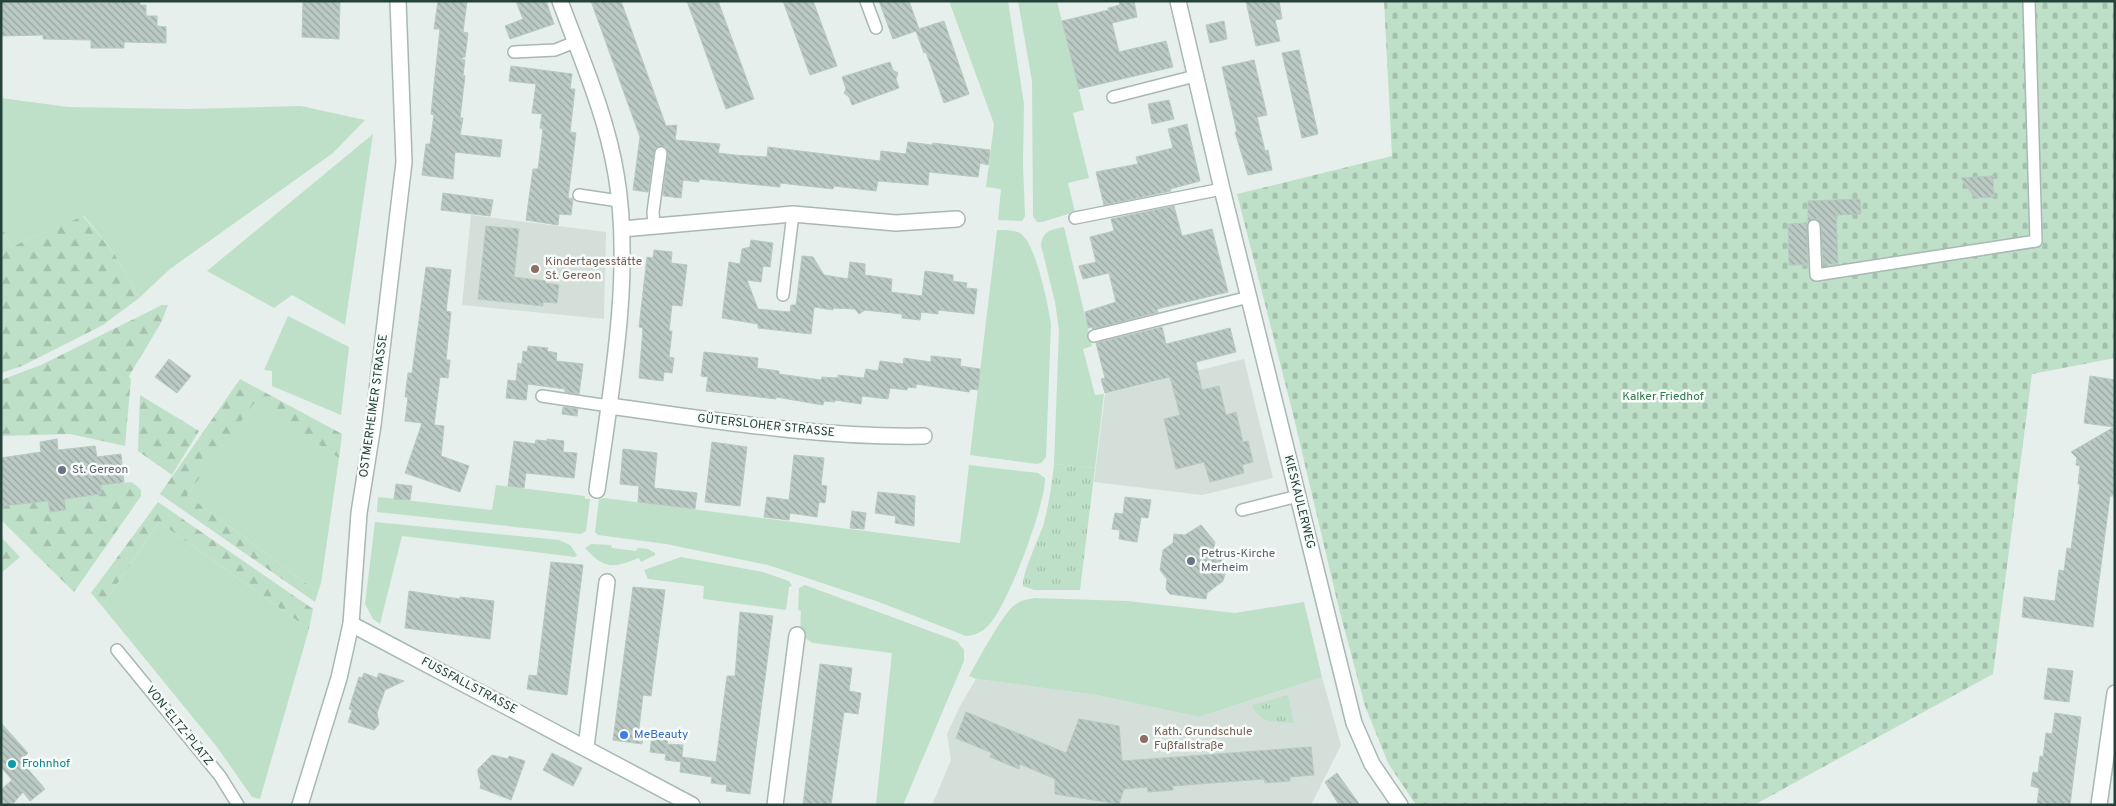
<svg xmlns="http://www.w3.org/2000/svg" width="2116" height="806" font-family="Overpass,sans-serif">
<defs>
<pattern id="forest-firs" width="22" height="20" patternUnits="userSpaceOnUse" patternTransform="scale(1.25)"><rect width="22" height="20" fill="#bfe0c8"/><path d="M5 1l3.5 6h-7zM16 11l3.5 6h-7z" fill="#a4c1ad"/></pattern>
<pattern id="cemetery-stones" width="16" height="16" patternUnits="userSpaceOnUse" patternTransform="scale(1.25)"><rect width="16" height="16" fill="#bfe0c8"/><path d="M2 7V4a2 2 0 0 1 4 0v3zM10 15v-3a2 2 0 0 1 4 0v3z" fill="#a4c1ad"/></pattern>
<pattern id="park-tufts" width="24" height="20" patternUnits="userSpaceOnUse" patternTransform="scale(1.25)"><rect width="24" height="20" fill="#bfe0c8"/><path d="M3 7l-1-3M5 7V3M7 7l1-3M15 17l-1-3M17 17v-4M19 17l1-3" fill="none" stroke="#a4c1ad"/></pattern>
<pattern id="building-back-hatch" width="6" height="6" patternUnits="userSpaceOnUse" patternTransform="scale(1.25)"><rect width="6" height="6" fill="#bbcac4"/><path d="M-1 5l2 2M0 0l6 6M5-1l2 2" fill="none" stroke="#98a6a0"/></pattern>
</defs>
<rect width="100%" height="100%" fill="#e6efeb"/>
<!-- built -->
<g fill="#d4dfda">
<polygon points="471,215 606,232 604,319 462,305"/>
<polygon points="1244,359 1273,478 1202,495 1094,482 1105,394"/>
<polygon points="1322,677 1341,745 1311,805 932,805 951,760 947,734 959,708 976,679 1096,695 1199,717"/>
</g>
<!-- grass -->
<g fill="#bfe0c8">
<polygon points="949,1 1008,1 1024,104 1023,164 1025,216 1022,221 998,220 1001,189 986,187 994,124"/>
<polygon points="1018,1 1057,1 1084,110 1073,113 1089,178 1068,183 1075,212 1042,222 1037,222 1033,216 1032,81"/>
<polygon points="1,98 68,107 187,109 301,106 365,120 333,153 170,269 139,298 114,253 84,216 11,247 1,226"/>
<polygon points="373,134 345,325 292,295 274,308 207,271"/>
<path d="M1064 227 1092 346 1083 349 1095 395 1104 394 1095 468 1054 464 1059 330 1055 302 1041 245C1043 231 1050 230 1064 227Z"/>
<path d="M997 230C1004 230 1014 230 1020 233 1036 243 1048 305 1051 324L1046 457 1041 463 1037 464 970 455Z"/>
<polygon points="288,316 349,347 341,415 272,386 272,371 264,370"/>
<polygon points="255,401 339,458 321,583 318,592 187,495"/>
<path d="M969 465 1038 473 1045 478C1046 504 1006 611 987 627 982 632 973 636 966 636L879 602 768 565 666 544 598 535 595 532 599 499 604 498 960 543Z"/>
<polygon points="496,485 585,496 585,499 590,499 586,531 581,534 377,512 378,497 492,510"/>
<polygon points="159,522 309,629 260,799 252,797 217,747 102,606"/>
<polygon points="375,522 559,540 570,545 577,555 575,557 402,536 380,624 373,619 365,604"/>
<path d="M591 544 611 545 612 548 636 551 638 548 648 549 655 553V555L641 562 639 558C613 568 605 570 585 548Z"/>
<polygon points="681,557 763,572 789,581 792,586 789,587 786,610 703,599 704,586 648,579 644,570"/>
<path d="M805 585 957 641 964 650V661L903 805H876L892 653 813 643C799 636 800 626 801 611L798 610 799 588Z"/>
<path d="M1035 598 1127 601 1235 613 1304 602 1322 677 1199 717 1096 695 976 679 969 676C978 661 1003 612 1016 604 1022 600 1028 599 1035 598Z"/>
</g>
<!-- forest -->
<g fill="url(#forest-firs)">
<polygon points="83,216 114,253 139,298 103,325 22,366 1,373 1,226 11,247"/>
<polygon points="162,305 168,305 161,323 129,376 131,379 125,446 70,434 1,436 1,380 41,365"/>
<polygon points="240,379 342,434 339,458 255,402 187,495 318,592 315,602 160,494"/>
<polygon points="140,395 199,431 172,475 138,451"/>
<polygon points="132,482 141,490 141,496 74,592 1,520 1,505 48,501 50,512 66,510 64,499 101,494 101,485"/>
<polygon points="158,502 313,609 309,629 159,522 102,606 91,593"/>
<polygon points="1,537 20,557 1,573"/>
</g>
<!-- cemetery -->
<polygon fill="url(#cemetery-stones)" points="1384,1 2115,1 2115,358 2032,374 1993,674 1754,805 1416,805 1388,763 1365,706 1339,609 1293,414 1237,194 1392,156"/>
<!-- park -->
<g fill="url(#park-tufts)">
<path d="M1054 464 1095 468 1080 590H1034L1023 586C1021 576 1040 536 1044 523 1049 503 1052 484 1054 464Z"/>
<path d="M1288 695 1294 723C1276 722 1258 724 1252 705Z"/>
</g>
<!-- building -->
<g fill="url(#building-back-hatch)" stroke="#b8c9c2">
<polygon points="1,1 108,3 108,1 140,1 140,5 146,5 146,16 157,16 157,26 166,27 166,43 124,42 124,48 91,48 91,40 43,39 43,35 1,36"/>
<polygon points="303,1 340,1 339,39 302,37"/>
<polygon points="438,1 467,1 463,32 468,33 465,57 459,59 465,60 463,75 465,76 460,118 463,118 460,135 502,140 500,157 455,152 453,179 422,175 426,144 430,144 434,115 431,114 440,29 434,29"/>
<polygon points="516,1 546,1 554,24 510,39 505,26 523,19"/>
<polygon points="591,1 621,1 666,126 677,125 675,140 720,144 718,153 734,155 767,157 768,147 880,161 881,151 906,154 908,142 932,145 933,143 990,150 988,165 980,163 978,177 929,172 928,185 878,181 876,191 834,186 833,189 780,183 780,187 699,179 699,182 683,180 681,198 664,196 663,194 668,154 666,147 662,146 655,148 654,152 648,192 633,190 640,137"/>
<polygon points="687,1 718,1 754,99 726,109"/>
<polygon points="783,1 813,1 837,66 810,75"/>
<polygon points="879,1 909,1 919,29 944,21 969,94 944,103 926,52 924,53 916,31 893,39"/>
<polygon points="1119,1 1134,1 1137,17 1112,23 1119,52 1166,41 1173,67 1079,89 1062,21 1109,10 1108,8 1120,5"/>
<polygon points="1246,1 1279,1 1282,19 1275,20 1280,41 1256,46"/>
<polygon points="1224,21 1227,39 1210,43 1206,25"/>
<polygon points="1299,50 1318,134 1302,138 1282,53"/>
<polygon points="1254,60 1267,115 1257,117 1265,151 1268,150 1272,170 1248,175 1235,132 1237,132 1222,67"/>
<polygon points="890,62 893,70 898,73 896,79 899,88 852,105 849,97 844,93 846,89 842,77"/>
<polygon points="511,66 572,74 570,89 575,89 570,132 576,133 568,198 573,199 571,215 559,214 558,225 526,220 533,169 538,169 543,129 540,128 542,114 532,113 536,84 509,81"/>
<polygon points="1169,100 1174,119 1152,124 1148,104"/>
<polygon points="1187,124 1200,181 1170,189 1171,191 1104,205 1096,172 1138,164 1136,157 1173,148 1168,129"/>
<polygon points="1993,176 1994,197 1975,198 1961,178"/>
<polygon points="443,193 493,200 490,216 441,210"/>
<polygon points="1860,199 1861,214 1836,215 1838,264 1823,264 1821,225 1817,219 1813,219 1808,222 1808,201"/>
<polygon points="1174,206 1182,236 1212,229 1228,292 1157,309 1158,312 1093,329 1092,327 1088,328 1085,312 1116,302 1109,273 1083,279 1079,266 1096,262 1090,237 1114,231 1111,219"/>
<polygon points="1807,223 1808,265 1789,265 1788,224"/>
<polygon points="486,226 519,229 514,277 546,281 545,283 559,285 557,303 543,302 543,306 478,299"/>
<polygon points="751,240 773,243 770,267 763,266 761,282 747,280 758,309 790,312 791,305 796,305 802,256 813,257 824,275 848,279 850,262 865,264 865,275 892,279 891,292 922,296 925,271 953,275 953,281 967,283 966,288 977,289 974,314 938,310 938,314 921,312 920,320 902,318 902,314 865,310 859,314 855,309 833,308 833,310 814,307 811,334 758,328 758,324 722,318 729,262 740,264 742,249 750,247"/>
<polygon points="654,250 672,252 671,263 687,265 682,306 672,305 669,331 672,331 669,357 674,358 672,373 664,372 663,381 639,378 643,328 639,327 647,257 653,258"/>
<polygon points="426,267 451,270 446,311 451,312 446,360 450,360 448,378 440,377 434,425 444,426 441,456 469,466 460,492 405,473 422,423 405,421 408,397 405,397 408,373 412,373"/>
<polygon points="1162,327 1166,344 1230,328 1236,352 1196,362 1202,390 1219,386 1226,415 1236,412 1243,442 1248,441 1253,462 1242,465 1244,473 1210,482 1204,462 1176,469 1164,419 1180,415 1170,377 1105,393 1101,379 1105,378 1096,343"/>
<polygon points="528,346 548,348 547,351 557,353 556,361 583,364 579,394 565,392 565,389 528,384 526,400 506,398 508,380 516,381 518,363 522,364 523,351 527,352"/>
<polygon points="704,352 758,358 757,368 779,371 779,374 821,380 822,377 838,378 838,375 864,378 866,369 878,371 880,361 903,364 904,358 931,362 931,356 961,359 960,366 980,369 978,390 970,389 969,392 916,384 916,388 908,387 907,390 890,388 888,399 862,396 861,404 835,400 835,402 824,401 823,405 776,397 776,399 706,391 708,377 701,376"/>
<polygon points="169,359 191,376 177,393 155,377"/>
<polygon points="2090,376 2115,380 2115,482 2113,496 2110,496 2093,627 2022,617 2024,597 2055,601 2059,570 2064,571 2067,548 2071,549 2080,484 2078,484 2080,466 2076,465 2077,458 2071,452 2114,427 2084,423"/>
<polygon points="563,407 578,409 577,416 562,414"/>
<polygon points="57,439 58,450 95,446 97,457 121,454 124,482 101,485 101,494 64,499 66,510 50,512 48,501 1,506 1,458 41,452 40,442"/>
<polygon points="547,439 564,441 563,452 577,453 574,478 526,473 524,488 508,486 514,441 535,444 536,440 547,441"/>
<polygon points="712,442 747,447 740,506 705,502"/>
<polygon points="623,449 657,453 654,488 697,493 695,509 638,502 639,486 620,484"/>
<polygon points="794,455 824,458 821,485 827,486 825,503 819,502 817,517 790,513 789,520 764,517 767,497 789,500"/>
<polygon points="396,484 412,486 410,500 394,499"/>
<polygon points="878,492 915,496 914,526 895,523 896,516 875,513"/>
<polygon points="1125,497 1151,500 1148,518 1141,517 1137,542 1119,539 1120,530 1112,529 1115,513 1123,514"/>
<polygon points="852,511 866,513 864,529 850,528"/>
<polygon points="1201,525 1215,542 1213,551 1223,553 1220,569 1226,570 1223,581 1207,593 1206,599 1170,594 1166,589 1167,579 1160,570 1163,550 1173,543 1174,534 1185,535"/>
<polygon points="551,562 583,565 567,695 527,689 529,675 537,676"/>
<polygon points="633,587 665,590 651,696 643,695 639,728 644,729 642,744 613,740"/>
<polygon points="409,591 460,599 460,597 494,601 490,639 405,628"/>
<polygon points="740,612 773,616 750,794 726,791 727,785 711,783 712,777 680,772 681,762 665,760 666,754 650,752 652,735 668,738 666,750 667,744 683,745 682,757 716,762 727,676 735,676"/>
<polygon points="820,664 852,668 849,691 861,693 858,714 844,712 831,805 803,805"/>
<polygon points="2048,668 2073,671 2069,702 2044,699"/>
<polygon points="364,673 377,678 379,673 404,681 385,690 377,713 379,724 374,730 348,722 352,710 349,709 359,677 362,678"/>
<polygon points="966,712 1066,753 1079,719 1119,726 1122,761 1311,747 1314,775 1290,777 1290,781 1265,783 1264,779 1173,786 1173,790 1148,792 1147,787 1124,789 1119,804 1055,794 1055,779 1020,764 1019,769 990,757 992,753 956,738"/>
<polygon points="2055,713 2081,717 2070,805 2037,805 2039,788 2031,786 2033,772 2038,773 2040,756 2043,757 2046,733 2052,734"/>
<polygon points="1,723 28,753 20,760 45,789 30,801 23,792 12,805 1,805 1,790 12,780 1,767"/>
<polygon points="552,753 582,768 573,786 543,770"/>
<polygon points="492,755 508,759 509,756 525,761 511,800 480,788 481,784 478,774 478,769"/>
<polygon points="1337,773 1347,787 1360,805 1339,805 1325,782"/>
</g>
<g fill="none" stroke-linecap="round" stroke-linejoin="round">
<defs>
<g id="service">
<polyline points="866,1 876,28"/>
<polyline points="514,52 555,50 575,42"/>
<polyline points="1113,97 1195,76"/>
<polyline points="579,195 619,201"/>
<polyline points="1075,218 1222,189"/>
<polyline points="654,226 653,212 661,153"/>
<polyline points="1814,226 1816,275 2036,241 2029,1"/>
<polyline points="783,295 793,214"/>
<polyline points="1094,336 1249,297"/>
<polyline points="542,396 609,406"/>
<polyline points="1242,510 1298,496"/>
<polyline points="117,650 220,776 238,805"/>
</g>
<g id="minor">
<path d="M560 1C581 58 606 114 616 174 633 272 611 391 597 490"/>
<polyline points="1178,1 1222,189 1354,723 1372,764 1400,805"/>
<polyline points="622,229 793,214 896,223 957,219"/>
<path d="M609 406C713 420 818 438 924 436"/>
<polyline points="351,624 692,805"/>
<polyline points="586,747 607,582"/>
<polyline points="775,805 797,635"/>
<polyline points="2099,805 2115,693"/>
</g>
<polyline id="tertiary" points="300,805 339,678 351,624 359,513 373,425 404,162 398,1"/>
</defs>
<!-- service casing -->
<use href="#service" stroke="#a8b8b2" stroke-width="14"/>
<!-- minor casing -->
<use href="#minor" stroke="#a8b8b2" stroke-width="18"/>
<!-- tertiary casing -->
<use href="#tertiary" stroke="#a8b8b2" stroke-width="18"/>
<!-- service -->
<use href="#service" stroke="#fff" stroke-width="11"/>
<!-- minor -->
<use href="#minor" stroke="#fff" stroke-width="15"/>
<!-- tertiary -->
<use href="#tertiary" stroke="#fff" stroke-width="15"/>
</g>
<!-- markers -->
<g fill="#8d6e63" stroke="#f7fbf9" stroke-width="2">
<circle cx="535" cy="269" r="5"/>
<circle cx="1144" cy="739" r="5"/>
</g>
<g fill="#6b7280" stroke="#f7fbf9" stroke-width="2">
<circle cx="62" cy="470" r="5"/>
<circle cx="1191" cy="561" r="5"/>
</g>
<circle fill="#3f7fe0" stroke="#f7fbf9" stroke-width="2" cx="624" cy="735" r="5"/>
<circle fill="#0f9aa8" stroke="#f7fbf9" stroke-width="2" cx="12" cy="764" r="5"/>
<g text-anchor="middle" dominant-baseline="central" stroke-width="5" stroke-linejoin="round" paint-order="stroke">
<!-- education labels -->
<g font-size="12" fill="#785e54" stroke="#f7fbf9" text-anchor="start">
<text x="545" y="262">Kindertagesstätte<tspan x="545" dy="14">St. Gereon</tspan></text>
<text x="1154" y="732">Kath. Grundschule<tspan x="1154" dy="14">Fußfallstraße</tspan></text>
</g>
<!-- park labels -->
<g font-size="12" fill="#2d7a4b" stroke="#f7fbf9">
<text x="1663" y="397">Kalker Friedhof</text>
</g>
<!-- street labels -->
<g font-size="12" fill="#24423a" stroke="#f7fbf9">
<text transform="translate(374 406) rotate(-82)">OSTMERHEIMER STRASSE</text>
<text transform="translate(766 426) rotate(6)">GÜTERSLOHER STRASSE</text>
<text transform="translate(1299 502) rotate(76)">KIESKAULERWEG</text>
<text transform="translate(469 686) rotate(28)">FUSSFALLSTRASSE</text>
<text transform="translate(179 726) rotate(51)">VON-ELTZ-PLATZ</text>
</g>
<!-- worship labels -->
<g font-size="12" fill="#5b616d" stroke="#f7fbf9" text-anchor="start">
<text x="72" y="470">St. Gereon</text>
<text x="1201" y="554">Petrus-Kirche<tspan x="1201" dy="14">Merheim</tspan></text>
</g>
<!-- shop labels -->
<g font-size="12" fill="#366cbe" stroke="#f7fbf9" text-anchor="start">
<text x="634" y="735">MeBeauty</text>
</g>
<!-- culture labels -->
<g font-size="12" fill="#0d838f" stroke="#f7fbf9" text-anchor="start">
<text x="22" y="764">Frohnhof</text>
</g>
</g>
<!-- border -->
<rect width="2116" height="806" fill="none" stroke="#24423a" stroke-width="5"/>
</svg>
